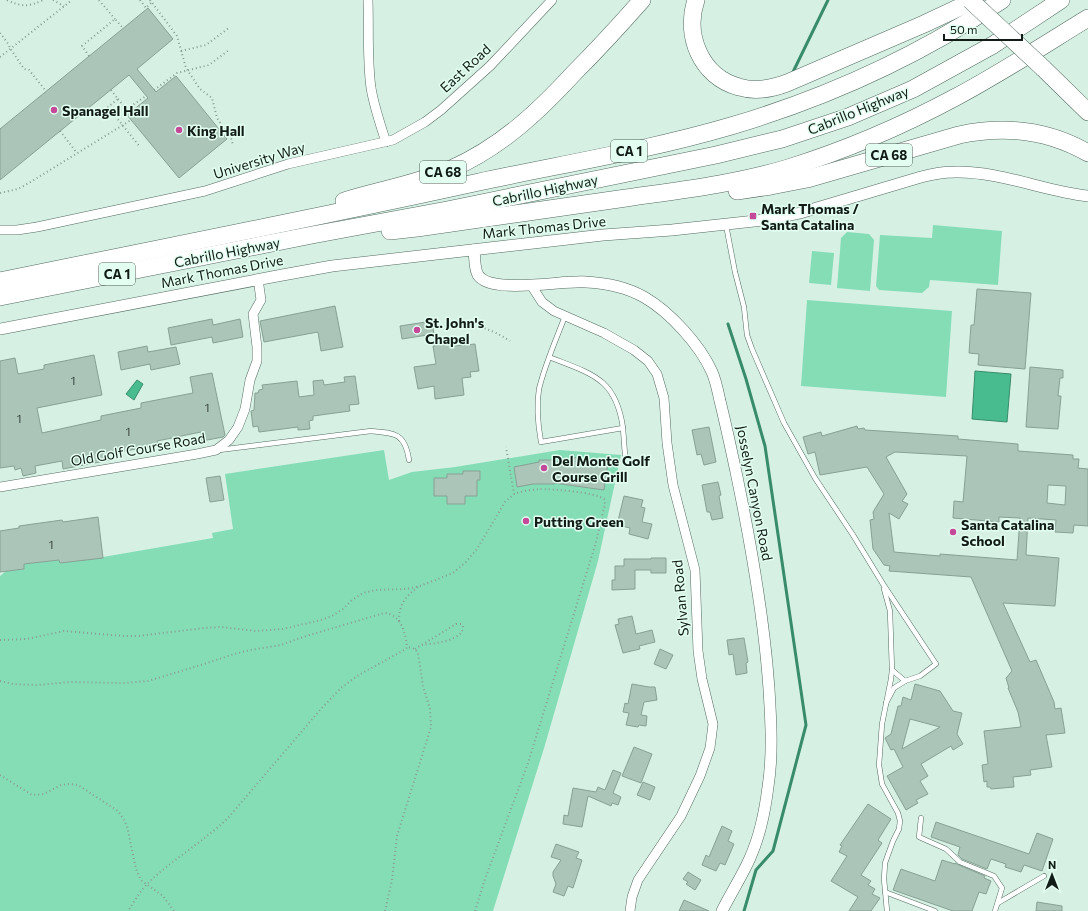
<svg xmlns="http://www.w3.org/2000/svg" width="1088" height="911" font-family="Commissioner,sans-serif">
<rect width="100%" height="100%" fill="#d6f1e4"/>
<!-- green -->
<g fill="#85ddb6">
<polygon points="933,225 1002,231 998,285 930,280 929,287 922,293 879,290 876,286 880,235 932,238"/>
<polygon points="847,232 869,234 874,240 870,291 837,288 841,238"/>
<polygon points="812,251 834,253 831,285 809,283"/>
<polygon points="807,300 952,311 946,397 801,386"/>
<polygon points="384,450 389,480 412,472 455,467 560,450 621,455 598,561 545,745 493,911 0,911 0,576 6,571 24,569 24,564 59,560 60,563 103,557 213,538 212,533 233,529 225,474"/>
</g>
<!-- water -->
<g fill="#48bc8f" stroke="#388c6b">
<polygon points="975,371 1011,374 1007,422 972,419"/>
<polygon points="137,380 143,384 134,400 126,394"/>
</g>
<g fill="none" stroke-linecap="round" stroke-linejoin="round">
<!-- stream -->
<g stroke="#388c6b" stroke-width="3">
<polyline points="793,72 828,0"/>
<polyline points="728,324 746,379 765,446 806,725 773,851 756,870 744,911"/>
</g>
</g>
<!-- building -->
<g fill="#abc5b8" stroke="#87a194" fill-rule="evenodd">
<polygon points="148,8 173,39 137,69 156,92 176,76 227,139 179,178 127,115 148,98 129,75 0,180 0,129"/>
<polygon points="977,289 1031,293 1025,369 978,365 979,354 969,353 971,325 974,325"/>
<polygon points="335,306 343,347 321,351 318,332 264,342 260,321"/>
<polygon points="212,319 213,325 240,319 243,337 213,343 212,337 171,345 168,328"/>
<polygon points="432,321 434,334 402,339 400,326"/>
<polygon points="454,343 454,346 475,344 479,371 470,372 471,377 462,378 464,395 435,399 434,386 418,389 414,367 436,364 433,346"/>
<polygon points="147,346 148,352 176,347 180,364 151,370 150,364 121,370 118,352"/>
<polygon points="94,355 102,395 37,408 42,433 101,420 101,416 141,408 141,403 193,393 190,377 212,373 225,435 223,437 202,441 201,432 157,441 158,445 109,454 110,460 63,469 62,461 35,466 36,473 23,476 21,468 15,470 14,466 0,468 0,361 15,358 18,374 44,369 44,365"/>
<polygon points="1030,367 1063,370 1063,378 1060,378 1058,396 1061,396 1058,429 1026,427"/>
<polygon points="355,376 359,404 349,405 350,411 313,416 313,420 309,421 310,429 298,430 298,427 259,432 258,426 253,427 251,411 254,410 255,393 258,393 259,390 263,389 262,385 297,381 299,397 314,395 313,381 323,380 324,385 345,382 344,377"/>
<path d="M857 426 858 429 864 428 865 430 958 436V439L1018 444V451L1073 455V459H1079L1078 468 1088 469V526L1074 525 1073 533 1055 532 1056 520 1028 518 1026 555 1059 558 1055 606 1003 603 1030 662 1036 660 1054 702 1055 709 1061 708 1065 733 1046 735 1052 767 1030 770 1031 775 1013 777 1014 787 991 789 990 787H987V781L984 782 982 765 988 764 984 731 1021 727 1018 712 1008 688H1009L1006 678 1012 671 971 577 889 571 890 566 884 565 873 549 870 520 874 519 873 512 884 494 867 467 820 475 815 452 808 454 803 437 821 432 822 436ZM895 452 967 456 963 502 954 501 953 518 999 522V517L1020 518 1017 560 940 554V556L894 552 889 513 899 519 908 504 902 501 907 494 886 457ZM1048 485 1066 486 1065 505 1047 503Z"/>
<polygon points="709,427 716,462 704,465 701,454 697,455 692,430"/>
<polygon points="571,457 608,463 604,490 554,483 554,484 533,484 517,487 514,467 539,462 539,460 553,460 553,461 570,463"/>
<polygon points="463,471 480,471 480,480 477,480 477,496 465,496 465,504 447,504 447,496 434,496 434,478 447,478 447,474 463,474"/>
<polygon points="220,476 224,500 210,502 206,478"/>
<polygon points="718,482 721,495 719,496 723,518 712,520 710,512 707,512 702,485"/>
<polygon points="624,496 643,500 641,507 645,508 642,522 652,524 648,539 629,534 630,528 617,525"/>
<polygon points="98,517 103,558 60,563 59,560 24,564 24,569 0,572 0,531 19,528 19,526 62,520 63,522"/>
<polygon points="651,558 666,558 666,573 651,573 651,570 635,570 635,589 612,590 612,580 615,580 615,566 624,566 624,559 651,559"/>
<polygon points="632,616 636,634 652,630 655,642 639,646 640,649 623,653 615,625 619,624 618,619"/>
<polygon points="744,638 748,662 746,663 747,673 736,675 733,654 729,655 727,640"/>
<polygon points="660,649 673,655 666,669 654,664"/>
<polygon points="632,684 649,687 655,687 657,700 644,702 641,715 647,716 646,726 639,725 638,727 626,725 629,713 623,712 625,703 628,704"/>
<path d="M915 684 940 691 953 711 962 713 957 734 963 744 953 750 951 746 921 764 928 776 920 781 928 794 916 800 918 803 906 810 887 776 903 767 894 749 891 750 885 738 891 734 898 706H901L903 697 911 700ZM910 719 940 727 902 749Z"/>
<polygon points="634,747 652,754 641,783 622,776"/>
<polygon points="613,770 621,773 613,793 621,797 618,805 612,803 611,806 588,796 582,827 563,824 564,815 568,816 573,788 596,792 598,787 605,790"/>
<polygon points="643,782 655,787 650,800 637,795"/>
<polygon points="868,804 891,819 878,840 882,843 861,875 871,881 868,885 875,889 872,894 880,898 871,911 849,911 858,897 831,881 847,856 839,852 842,846 840,845"/>
<polygon points="936,822 1029,854 1037,833 1053,839 1042,871 1024,865 1021,872 1005,867 1006,864 991,859 987,869 962,859 958,855 960,847 931,837"/>
<polygon points="722,826 732,831 728,841 734,844 725,865 720,863 716,871 702,865 706,855 709,857"/>
<polygon points="556,844 579,852 576,858 582,860 573,888 568,886 564,896 553,892 556,884 553,876 553,872 561,860 551,857"/>
<polygon points="942,860 955,864 955,863 959,865 985,876 984,878 991,881 986,894 979,892 972,911 953,911 893,890 901,869 935,881"/>
<polygon points="688,872 701,880 695,890 686,884 688,882 683,879"/>
<polygon points="684,900 709,911 679,911"/>
<polygon points="1037,902 1062,906 1062,911 1036,911"/>
</g>
<g fill="none" stroke-linecap="round" stroke-linejoin="round">
<defs>
<g id="service">
<polyline points="726,225 735,272 744,307 747,335 752,349 784,423 815,478 853,535 883,584 936,664 920,676 905,681 894,688 886,703"/>
<path d="M549 357C592 374 616 378 623 428L541 442C538 425 536 407 539 389 545 364 556 340 565 316"/>
<polyline points="623,428 625,455"/>
<path d="M219 450 371 431C395 433 405 433 409 460"/>
<polyline points="884,589 890,611 892,670 891,679 882,724 879,765 882,784 898,813 900,821 899,829 893,841 885,863 884,879 887,911"/>
<polyline points="892,670 905,681"/>
<polyline points="921,818 919,837 946,849 960,862 994,876 1002,888 995,911"/>
<polyline points="885,892 935,911"/>
<polyline points="998,903 1044,876"/>
</g>
<g id="minor">
<path d="M368 0C369 29 367 59 371 88 374 106 380 124 386 142"/>
<polyline points="0,230 17,230 37,227 205,191 288,164 393,140 425,122 441,110 490,66 552,0"/>
<polyline points="531,285 542,302 554,311 604,333 634,350 648,361 657,374 664,398 667,443 673,485 695,570 698,651 702,679 713,724 710,748 700,776 681,816 638,880 632,897 630,911"/>
<polyline points="0,487 197,454 216,450 229,440 238,427 245,409 250,380 257,361 257,347 253,314 261,300 258,279"/>
</g>
<g id="tertiary">
<path d="M474 250C475 257 474 268 478 275 491 295 563 280 586 282 606 283 626 287 644 297 670 312 700 345 712 372 716 381 718 392 720 401 726 425 731 449 736 472 751 544 764 616 769 689 771 721 773 755 768 787 765 811 760 836 750 858 742 876 731 893 722 911"/>
<path d="M0 329 277 276 332 266 603 235 672 230 773 219 800 213 921 177C932 174 943 172 955 172 1000 171 1043 191 1088 196"/>
</g>
<g id="motorway">
<path d="M696 0C684 35 701 77 739 87 755 92 771 89 787 83L924 24 975 0"/>
<polyline points="1043,68 1088,112"/>
<path d="M737 191 771 186 807 179 959 135C1005 125 1048 130 1088 153"/>
<path d="M344 201C379 190 417 184 451 169 501 147 538 112 574 73 598 49 620 25 642 0"/>
<path d="M390 231 417 228C487 218 556 208 626 198 681 190 735 184 788 168 846 150 902 126 956 97 1001 73 1044 45 1088 18"/>
<path d="M0 281C160 248 320 217 479 182 563 164 649 150 731 126 826 98 920 55 1002 0"/>
<polyline points="0,297 312,235 447,210 716,155 782,139 848,117 913,89 993,45 1061,0"/>
</g>
</defs>
<!-- service casing -->
<use href="#service" stroke="#536b60" stroke-width="5.5"/>
<!-- minor casing -->
<use href="#minor" stroke="#536b60" stroke-width="10"/>
<!-- tertiary casing -->
<use href="#tertiary" stroke="#536b60" stroke-width="12"/>
<!-- motorway casing -->
<use href="#motorway" stroke="#536b60" stroke-width="18"/>
<!-- path -->
<g stroke="#889c92" stroke-width="2" stroke-dasharray="1 3" stroke-linecap="butt">
<path d="M7 0C21 7 29 7 43 0"/>
<polyline points="53,0 64,6"/>
<polyline points="99,0 115,19"/>
<polyline points="140,0 146,8 151,3"/>
<polyline points="150,0 177,36 186,68 200,89 212,98 217,118 231,138 233,145"/>
<polyline points="0,33 9,45 10,48 24,69 29,70 46,91"/>
<polyline points="181,51 206,45 230,27"/>
<polyline points="89,56 82,46 115,19 123,28"/>
<polyline points="0,57 72,0"/>
<polyline points="111,90 118,99 108,107 140,147"/>
<polyline points="154,90 177,73 209,65 229,50"/>
<polyline points="118,99 130,113"/>
<polyline points="127,109 146,96"/>
<polyline points="60,131 77,153"/>
<polyline points="0,193 18,189 29,183 131,120"/>
<path d="M457 324C481 326 489 328 510 341"/>
<path d="M399 621C399 604 405 597 418 587"/>
<polyline points="0,640 27,639 64,631 124,636 138,636 204,628 221,627 256,631 283,629 321,620 332,616 343,609 352,600 363,593 375,590 407,589 420,586 453,573 466,562 477,549 505,502 514,494 506,447"/>
<path d="M415 649 456 624H461L463 626 462 632C453 642 435 643 422 645"/>
<path d="M0 681 13 684 38 685 70 682 123 683 148 681 201 665 231 655 250 650 281 645 303 637 384 613C401 614 406 634 407 647L406 649 357 676 341 688 320 710 228 818C203 842 173 859 148 883 140 891 134 902 128 911"/>
<polyline points="0,775 32,795 44,794 61,785 69,784 78,785 118,811 124,820 127,826 136,869 139,876 142,881 163,896 174,911"/>
<polyline points="385,911 392,880 397,836 431,727 430,709 423,686 418,653 415,649 408,647"/>
<path d="M475 911 485 879 528 763 596 542 605 504 604 499C595 492 551 489 539 489 531 490 522 491 514 494"/>
</g>
<!-- service -->
<use href="#service" stroke="#fff" stroke-width="4.5"/>
<!-- minor -->
<use href="#minor" stroke="#fff" stroke-width="9"/>
<!-- tertiary -->
<use href="#tertiary" stroke="#fff" stroke-width="11"/>
<!-- motorway -->
<use href="#motorway" stroke="#fff" stroke-width="17"/>
<defs>
<polyline id="motorway-bridge" points="970,0 1043,68"/>
</defs>
<!-- motorway-bridge casing -->
<use href="#motorway-bridge" stroke="#536b60" stroke-width="18" stroke-linecap="butt"/>
<!-- motorway-bridge -->
<use href="#motorway-bridge" stroke="#fff" stroke-width="17"/>
</g>
<!-- markers -->
<g fill="#c54999" stroke="#e3fff1" stroke-width="1.5">
<circle cx="54" cy="110" r="4"/>
<circle cx="179" cy="130" r="4"/>
<rect x="749" y="212" width="8" height="8" rx="2"/>
<circle cx="417" cy="330" r="4"/>
<circle cx="544" cy="468" r="4"/>
<circle cx="526" cy="521" r="4"/>
<circle cx="953" cy="532" r="4"/>
</g>
<g text-anchor="middle" dominant-baseline="central" stroke-width="3" stroke-linejoin="round" paint-order="stroke">
<!-- number labels -->
<g font-size="12" fill="#38463f">
<text x="73" y="380">1</text>
<text x="207" y="407">1</text>
<text x="19" y="418">1</text>
<text x="128" y="431">1</text>
<text x="51" y="544">1</text>
</g>
<!-- shield labels -->
<g fill="#e3fff1" stroke="#516058" stroke-width="1">
<rect x="611" y="140" width="36" height="22" rx="3"/>
<rect x="866" y="144" width="46" height="22" rx="3"/>
<rect x="420" y="161" width="46" height="22" rx="3"/>
<rect x="99" y="263" width="36" height="22" rx="3"/>
</g>
<g font-size="13" font-weight="bold" fill="#121c17">
<text x="629" y="151">CA 1</text>
<text x="889" y="155">CA 68</text>
<text x="443" y="172">CA 68</text>
<text x="117" y="274">CA 1</text>
</g>
<!-- street labels -->
<g font-size="14" fill="#121c17" stroke="#e3fff1">
<text transform="translate(465 68) rotate(-43)">East Road</text>
<text transform="translate(858 110) rotate(-22)">Cabrillo Highway</text>
<text transform="translate(259 160) rotate(-17)">University Way</text>
<text transform="translate(545 190) rotate(-12)">Cabrillo Highway</text>
<text transform="translate(544 227) rotate(-6)">Mark Thomas Drive</text>
<text transform="translate(227 252) rotate(-11)">Cabrillo Highway</text>
<text transform="translate(222 271) rotate(-11)">Mark Thomas Drive</text>
<text transform="translate(138 449) rotate(-10)">Old Golf Course Road</text>
<text transform="translate(755 493) rotate(79)">Josselyn Canyon Road</text>
<text transform="translate(680 598) rotate(-95)">Sylvan Road</text>
</g>
<!-- poi labels -->
<g font-size="14" font-weight="bold" fill="#121c17" stroke="#e3fff1" text-anchor="start">
<text x="62" y="110">Spanagel Hall</text>
<text x="187" y="130">King Hall</text>
<text x="761" y="208">Mark Thomas /<tspan x="761" dy="16">Santa Catalina</tspan></text>
<text x="425" y="322">St. John's<tspan x="425" dy="16">Chapel</tspan></text>
<text x="552" y="460">Del Monte Golf<tspan x="552" dy="16">Course Grill</tspan></text>
<text x="534" y="521">Putting Green</text>
<text x="961" y="524">Santa Catalina<tspan x="961" dy="16">School</tspan></text>
</g>
</g>
<!-- north arrow -->
<g transform="translate(1052 875)" stroke="#e3fff1" stroke-width="3" paint-order="stroke">
<path d="M0-3L7 15L0 10L-7 15Z" fill="#121c17"/>
<text y="-6" font-size="11" font-weight="bold" text-anchor="middle" fill="#121c17">N</text>
</g>
<!-- scale -->
<path d="M944 34v6h78v-6" fill="none" stroke="#121c17" stroke-width="2"/>
<text x="950" y="34" font-size="12" fill="#121c17" stroke="#e3fff1" stroke-width="3" paint-order="stroke">50 m</text>
</svg>
